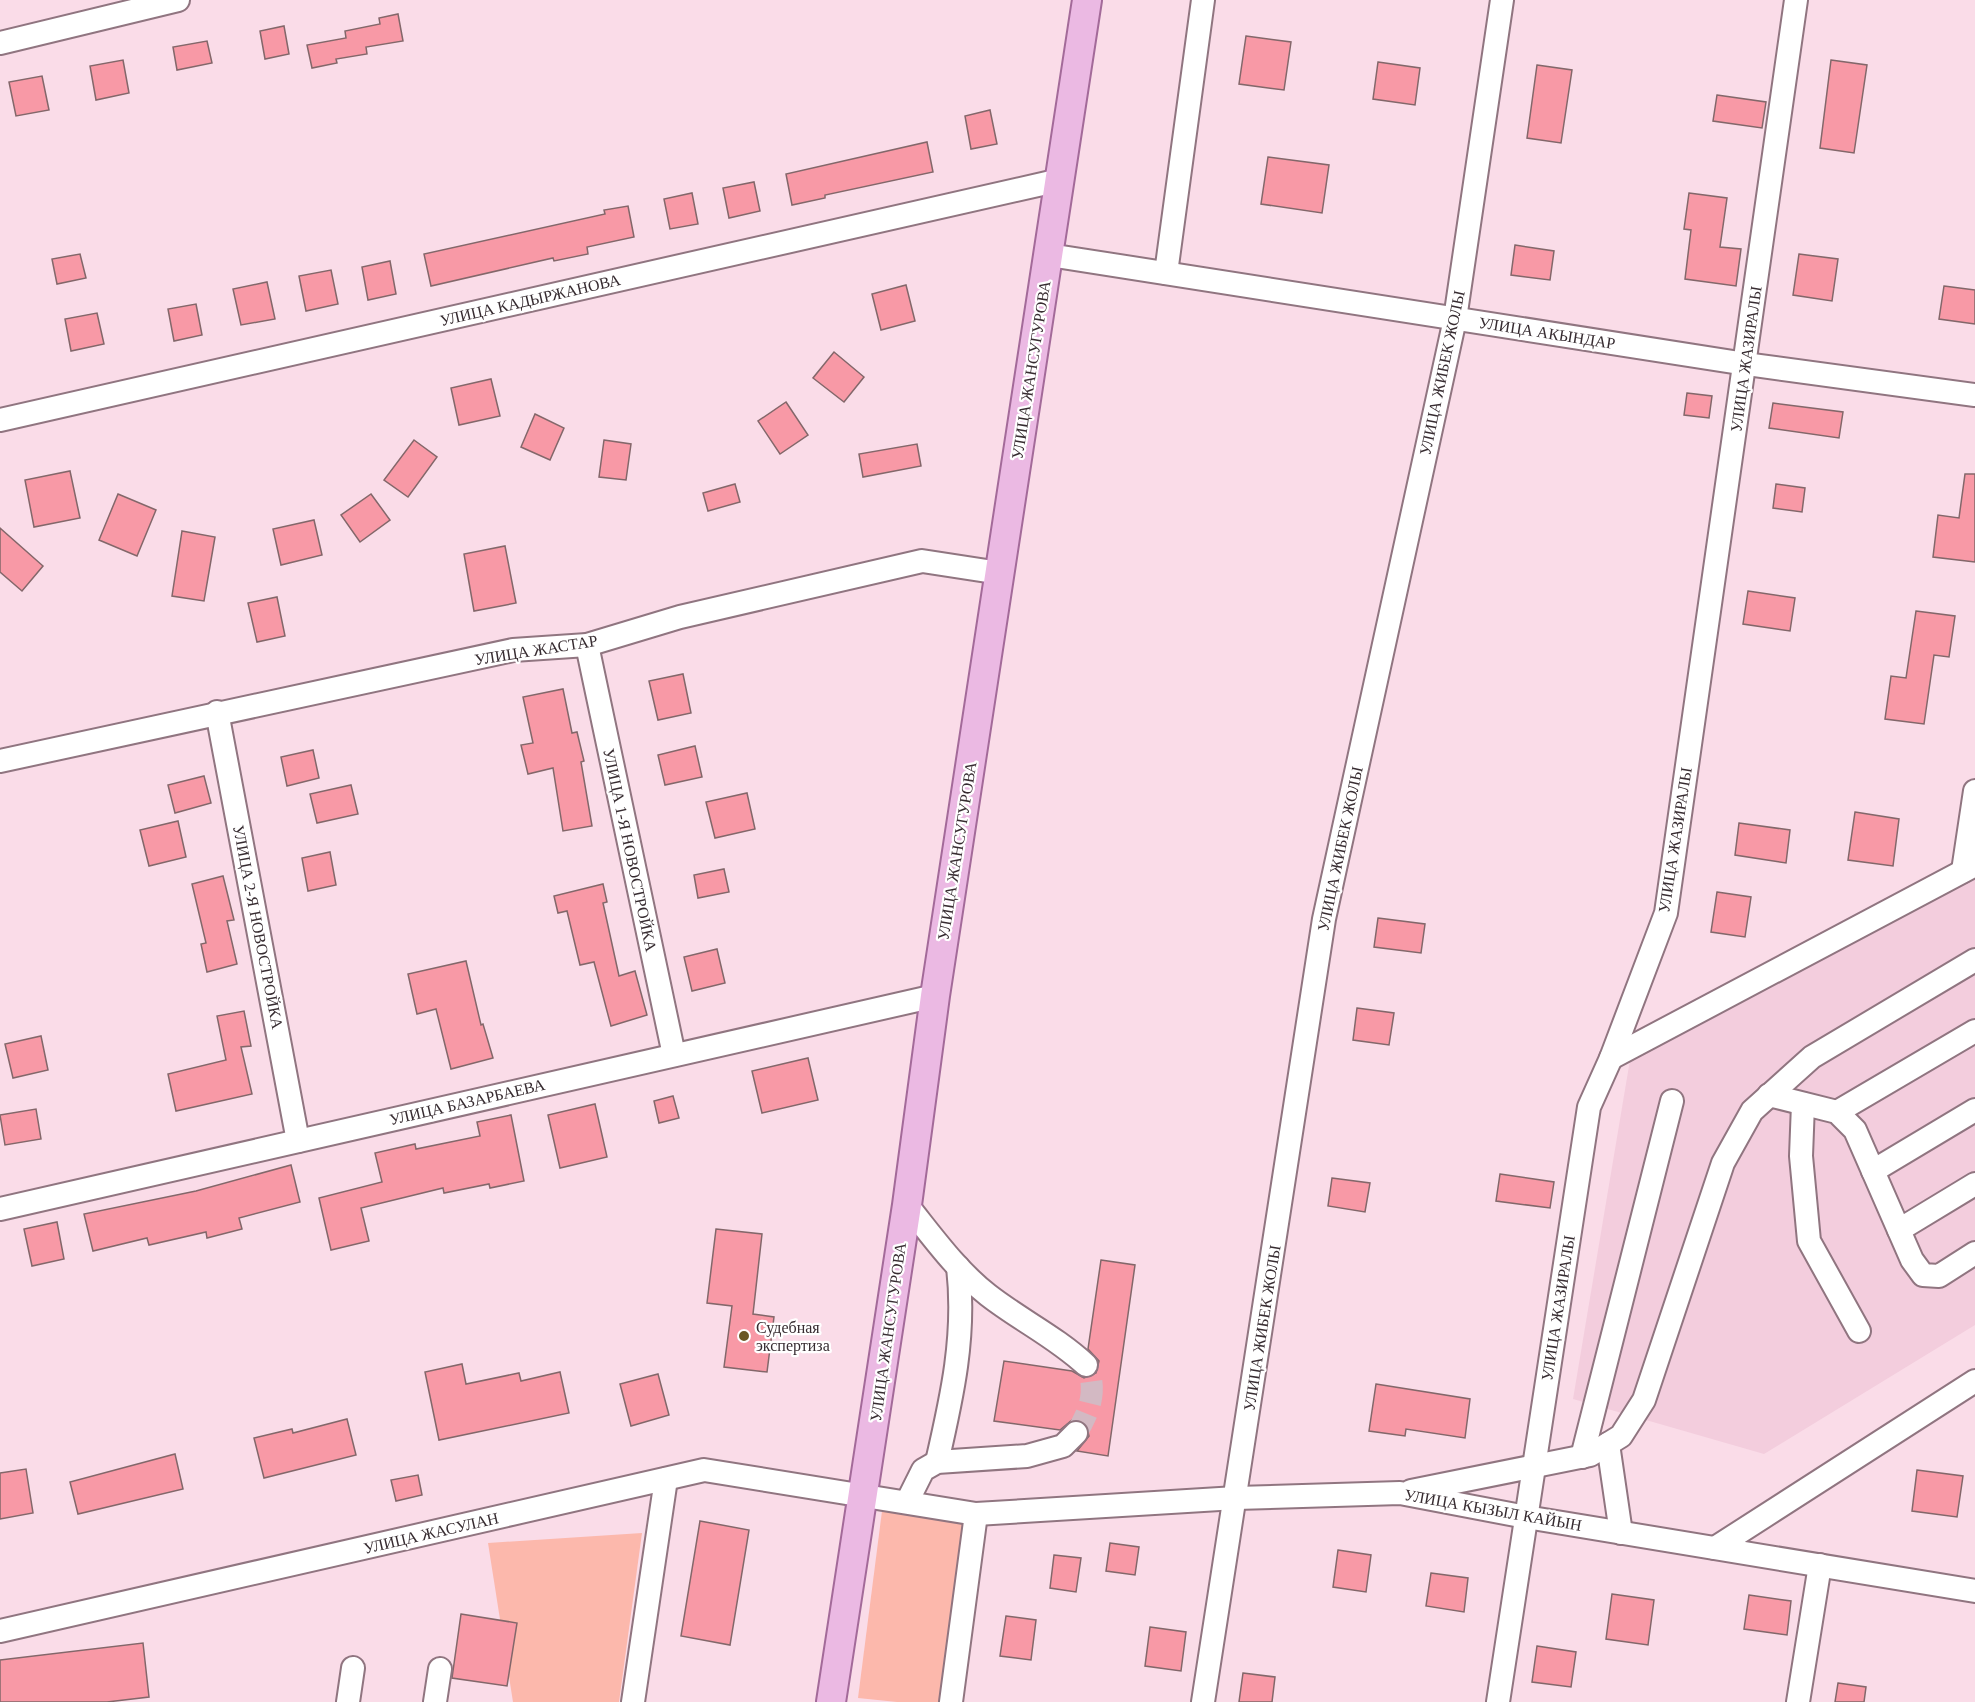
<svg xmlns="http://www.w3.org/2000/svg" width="1975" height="1702" font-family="Georgia,serif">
<rect width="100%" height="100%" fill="#fadce8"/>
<!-- built -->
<polygon fill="#f3cddd" points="1975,878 1975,1325 1764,1454 1573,1399 1630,1060"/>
<!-- green -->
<g fill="#fcb8ac">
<polygon points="882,1511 967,1522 939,1702 897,1702 858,1698"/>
<polygon points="642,1533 619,1702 513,1702 488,1543"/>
</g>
<!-- building -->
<g fill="#f899a6" stroke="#83676a" stroke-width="1.5">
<polygon points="398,14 403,41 366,47 367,54 336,59 337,63 312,68 307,45 346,38 345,31 380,24 379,18"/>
<polygon points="284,26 289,54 265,59 260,31"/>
<polygon points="1246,36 1291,42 1284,90 1239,84"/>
<polygon points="207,41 212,63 177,70 173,47"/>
<polygon points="123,60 129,93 96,100 90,66"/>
<polygon points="1831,60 1867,65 1854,153 1820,148"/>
<polygon points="1378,62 1420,68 1415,105 1373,99"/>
<polygon points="1537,65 1572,70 1561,143 1527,138"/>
<polygon points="42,76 49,110 16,116 9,82"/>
<polygon points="1717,95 1766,102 1762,128 1713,121"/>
<polygon points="990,110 997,144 971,149 965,116"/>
<polygon points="927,142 933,172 825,195 825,198 792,205 786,174"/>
<polygon points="1268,157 1329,165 1322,213 1261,204"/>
<polygon points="754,182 760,211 729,218 723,188"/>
<polygon points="692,193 698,224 670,229 664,199"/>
<polygon points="1689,193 1727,198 1720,247 1741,249 1736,286 1685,279 1691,230 1684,229"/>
<polygon points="628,206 634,237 587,247 588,254 554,261 553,258 431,286 424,254 605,214 604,210"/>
<polygon points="1515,245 1554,251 1550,280 1511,275"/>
<polygon points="80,254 86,278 57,284 52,259"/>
<polygon points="1799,254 1838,259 1832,301 1793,295"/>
<polygon points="390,261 396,294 368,300 362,267"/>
<polygon points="331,270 338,304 306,311 299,276"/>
<polygon points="267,282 275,319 241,325 233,289"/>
<polygon points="906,285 915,321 881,330 872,294"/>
<polygon points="1944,286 1975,290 1975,324 1939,319"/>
<polygon points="196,304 202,335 174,341 168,309"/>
<polygon points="97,313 104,344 71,351 65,319"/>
<polygon points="834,352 864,377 844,402 813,378"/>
<polygon points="491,379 500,416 459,425 451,388"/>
<polygon points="1687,393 1712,396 1709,418 1684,415"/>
<polygon points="786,402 808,435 780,454 758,421"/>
<polygon points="1773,403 1843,412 1839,438 1769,428"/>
<polygon points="535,414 564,428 550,460 521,447"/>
<polygon points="414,440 437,457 408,497 384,480"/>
<polygon points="604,440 631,444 626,480 599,477"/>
<polygon points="917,444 921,466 863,477 859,454"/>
<polygon points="70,471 80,518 34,527 25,480"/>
<polygon points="1965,474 1975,474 1975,562 1933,557 1938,515 1959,518"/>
<polygon points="735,484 740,502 708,511 703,493"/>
<polygon points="1776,484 1805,488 1802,512 1773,508"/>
<polygon points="118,494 156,510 137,556 99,540"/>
<polygon points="371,494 390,520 360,542 341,515"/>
<polygon points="314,520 322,555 281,565 273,529"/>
<polygon points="0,528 43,566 22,591 0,572"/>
<polygon points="182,531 215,537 204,601 172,596"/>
<polygon points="505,546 516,603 474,611 464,554"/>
<polygon points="1748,591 1795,598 1790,631 1743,624"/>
<polygon points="277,597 285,636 257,642 248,603"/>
<polygon points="1916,611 1955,616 1949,657 1934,655 1924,724 1885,719 1891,676 1906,678"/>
<polygon points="683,674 691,713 658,720 649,681"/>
<polygon points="563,689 572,733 577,732 584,761 581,762 592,826 563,831 553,768 528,774 521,745 533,743 523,697"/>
<polygon points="695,746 702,777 665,785 658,755"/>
<polygon points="313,750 319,778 287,786 281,757"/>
<polygon points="204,776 211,803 175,813 168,785"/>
<polygon points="351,785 358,814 317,823 310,794"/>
<polygon points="747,793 755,829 715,838 706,802"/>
<polygon points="1855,812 1899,819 1893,866 1848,860"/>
<polygon points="178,821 186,857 149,866 140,830"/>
<polygon points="1739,823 1790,830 1786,863 1735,855"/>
<polygon points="330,852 336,885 308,891 302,858"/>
<polygon points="724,869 729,892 698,898 694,875"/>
<polygon points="223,876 234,920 227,921 237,964 207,972 201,944 206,943 192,884"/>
<polygon points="603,884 607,902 603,903 619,976 635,971 647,1015 611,1026 594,962 580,965 567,911 558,913 554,896"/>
<polygon points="1717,892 1751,897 1745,937 1711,932"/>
<polygon points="1378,918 1425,924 1421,953 1374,947"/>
<polygon points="717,949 725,983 692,991 684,957"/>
<polygon points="466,961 481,1025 483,1024 493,1058 451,1069 436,1009 417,1014 408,974"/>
<polygon points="1357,1008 1394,1013 1389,1045 1353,1040"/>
<polygon points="244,1011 251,1046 241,1047 252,1094 176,1111 168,1074 226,1060 217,1016"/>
<polygon points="41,1036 48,1070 13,1078 5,1044"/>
<polygon points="808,1058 818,1100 762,1113 752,1071"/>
<polygon points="673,1096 679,1118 659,1123 654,1101"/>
<polygon points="595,1104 607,1157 560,1168 548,1115"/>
<polygon points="36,1109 41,1139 5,1145 0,1115"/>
<polygon points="511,1115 524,1181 490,1188 489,1184 444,1193 443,1188 361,1208 369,1241 331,1250 319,1198 382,1182 375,1153 415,1144 416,1149 480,1136 477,1122"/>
<polygon points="291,1165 300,1202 239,1218 242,1229 207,1238 206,1232 149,1245 147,1238 93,1251 84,1214 196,1191"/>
<polygon points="1500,1174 1554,1182 1550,1208 1496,1201"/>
<polygon points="1332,1178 1370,1183 1365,1212 1328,1206"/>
<polygon points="57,1222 64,1259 32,1266 24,1229"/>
<polygon points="716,1229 762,1234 753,1314 774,1317 767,1372 724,1367 732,1306 707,1303"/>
<polygon points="1101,1260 1135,1265 1108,1456 1077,1451 1089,1436 1086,1424 1080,1420 1072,1420 1060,1430 994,1421 1004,1361 1072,1371 1084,1378 1096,1373 1099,1361 1088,1349"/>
<polygon points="462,1364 466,1384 519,1373 521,1381 560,1372 569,1413 439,1440 425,1372"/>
<polygon points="658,1374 669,1415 631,1426 620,1384"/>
<polygon points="1376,1384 1470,1399 1465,1438 1406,1429 1405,1436 1369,1431"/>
<polygon points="347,1419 356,1455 264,1478 254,1438 292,1429 293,1433"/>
<polygon points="175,1454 183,1489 78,1514 70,1482"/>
<polygon points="26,1469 33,1513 0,1519 0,1473"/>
<polygon points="1917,1470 1963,1476 1957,1517 1912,1511"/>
<polygon points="418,1475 422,1495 396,1501 391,1480"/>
<polygon points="700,1521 749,1530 730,1645 681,1636"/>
<polygon points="1110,1543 1139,1547 1135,1575 1106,1571"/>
<polygon points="1338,1550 1371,1555 1366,1592 1333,1587"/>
<polygon points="1054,1555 1081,1558 1076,1592 1050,1588"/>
<polygon points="1431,1573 1468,1578 1464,1612 1426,1606"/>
<polygon points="1612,1594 1654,1600 1648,1645 1606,1639"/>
<polygon points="1749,1595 1791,1601 1787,1635 1744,1629"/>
<polygon points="461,1614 517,1623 507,1686 452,1678"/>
<polygon points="1006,1616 1036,1620 1031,1660 1000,1656"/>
<polygon points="1150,1627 1186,1632 1181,1671 1145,1666"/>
<polygon points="143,1643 149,1697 107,1702 0,1702 0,1660"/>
<polygon points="1537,1646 1576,1652 1571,1687 1532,1682"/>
<polygon points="1243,1673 1275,1677 1272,1702 1239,1702"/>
<polygon points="1838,1683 1866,1687 1864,1702 1835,1702"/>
</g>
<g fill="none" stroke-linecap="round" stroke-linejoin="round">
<!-- minor-tunnel -->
<path stroke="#d3b9c3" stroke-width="22" stroke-dasharray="22 11" stroke-linecap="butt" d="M1076 1433C1090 1413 1098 1387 1086 1365"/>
<defs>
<g id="minor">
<polyline points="0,43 178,0"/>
<polyline points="1049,255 1746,364 1975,395"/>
<polyline points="1166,273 1203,0"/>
<polyline points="0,420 1060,180"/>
<polyline points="587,645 674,1055"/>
<polyline points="217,712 298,1141"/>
<polyline points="0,761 513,650 587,645 680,617 922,561 1000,573"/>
<polyline points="1963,871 1975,791"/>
<polyline points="1611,1058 1975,865"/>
<polyline points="1769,1095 1837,1112 1855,1130 1912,1260 1923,1275 1939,1276 1975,1253"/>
<polyline points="1803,1104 1801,1156 1809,1241 1859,1331"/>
<polyline points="1837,1112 1975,1031"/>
<polyline points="1873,1171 1975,1110"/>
<path d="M907 1205C932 1236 956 1270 988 1295 1020 1320 1056 1337 1086 1365"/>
<polyline points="0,1209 935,996"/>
<polyline points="1899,1230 1975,1184"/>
<polyline points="1608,1444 1621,1533"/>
<polyline points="1582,1457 1672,1101"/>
<path d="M937 1462C952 1397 966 1335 958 1267"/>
<polyline points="1411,1491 1590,1455 1621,1436 1644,1400 1723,1163 1752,1111 1812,1057 1975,960"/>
<polyline points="907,1502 923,1470 937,1462 1027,1456 1063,1446 1076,1433"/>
<polyline points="1715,1548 1975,1381"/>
<polyline points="0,1631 704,1470 976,1514 1236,1498 1400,1493 1526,1517 1975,1591"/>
<polyline points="348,1702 353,1668"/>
<polyline points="435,1702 440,1669"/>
<polyline points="633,1702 666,1479"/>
<polyline points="951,1702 976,1514"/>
<polyline points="1203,1702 1324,919 1455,319 1502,0"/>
<polyline points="1498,1702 1589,1107 1611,1058 1666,913 1796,0"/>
<polyline points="1798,1702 1820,1565"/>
</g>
<polyline id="major" points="831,1702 907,1205 935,996 1087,0"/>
</defs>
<!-- minor casing -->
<use href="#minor" stroke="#907580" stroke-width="26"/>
<!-- major casing -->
<use href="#major" stroke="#a36a99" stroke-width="32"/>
<!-- minor -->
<use href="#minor" stroke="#fff" stroke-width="22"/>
<!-- major -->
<use href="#major" stroke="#ebb9e3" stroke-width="28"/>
</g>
<!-- markers -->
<circle fill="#6a5725" stroke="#fff" stroke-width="2" cx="744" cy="1336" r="6"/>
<g text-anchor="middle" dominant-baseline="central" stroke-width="4.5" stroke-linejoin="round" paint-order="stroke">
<!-- street labels -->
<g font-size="16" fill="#372c31" stroke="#fff">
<text transform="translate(530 300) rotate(-13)">УЛИЦА КАДЫРЖАНОВА</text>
<text transform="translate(1547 333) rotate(9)">УЛИЦА АКЫНДАР</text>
<text transform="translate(1746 359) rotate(-82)">УЛИЦА ЖАЗИРАЛЫ</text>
<text transform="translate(1031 370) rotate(-81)">УЛИЦА ЖАНСУГУРОВА</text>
<text transform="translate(1442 373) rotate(-78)">УЛИЦА ЖИБЕК ЖОЛЫ</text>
<text transform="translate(536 650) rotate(-9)">УЛИЦА ЖАСТАР</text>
<text transform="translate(1675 840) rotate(-81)">УЛИЦА ЖАЗИРАЛЫ</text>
<text transform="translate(1340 849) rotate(-78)">УЛИЦА ЖИБЕК ЖОЛЫ</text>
<text transform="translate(630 850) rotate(78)">УЛИЦА 1-Я НОВОСТРОЙКА</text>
<text transform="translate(957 851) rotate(-81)">УЛИЦА ЖАНСУГУРОВА</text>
<text transform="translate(258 927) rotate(79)">УЛИЦА 2-Я НОВОСТРОЙКА</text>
<text transform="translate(467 1102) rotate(-13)">УЛИЦА БАЗАРБАЕВА</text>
<text transform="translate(1558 1308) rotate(-81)">УЛИЦА ЖАЗИРАЛЫ</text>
<text transform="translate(1262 1328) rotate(-81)">УЛИЦА ЖИБЕК ЖОЛЫ</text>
<text transform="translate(888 1332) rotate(-82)">УЛИЦА ЖАНСУГУРОВА</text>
<text transform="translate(1493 1510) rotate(10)">УЛИЦА КЫЗЫЛ КАЙЫН</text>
<text transform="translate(431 1533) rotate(-13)">УЛИЦА ЖАСУЛАН</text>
</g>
<!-- poi labels -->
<g font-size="16" fill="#372c31" stroke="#fff" text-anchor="start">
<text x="756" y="1327">Судебная<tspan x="756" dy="18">экспертиза</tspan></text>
</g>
</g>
</svg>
